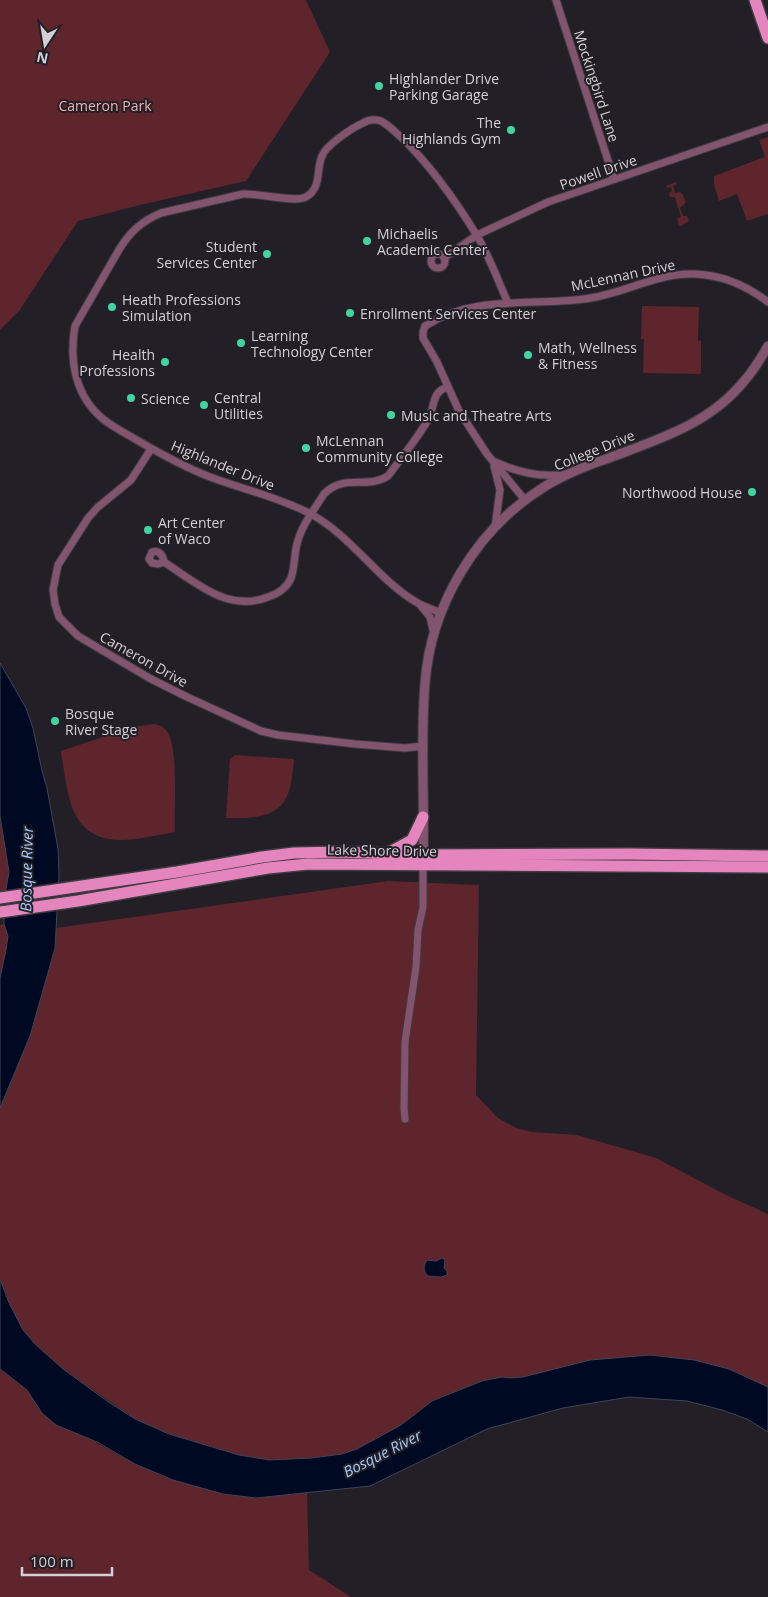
<svg xmlns="http://www.w3.org/2000/svg" width="768" height="1597" font-family="'Open Sans',sans-serif">
<rect width="100%" height="100%" fill="#231f26"/>
<!-- green -->
<g fill="#5e252d">
<polygon points="0,0 306,0 330,52 246,181 140,205 78,221 19,311 0,330"/>
<polygon points="768,137 768,214 747,221 737,194 719,201 714,185 714,176 765,157 759,140"/>
<polygon points="676,182 677,184 673,186 675,193 680,192 683,195 686,202 680,208 683,216 687,216 689,221 681,226 679,225 677,219 681,217 675,197 670,197 669,193 672,191 671,187 667,188 666,186"/>
<polygon points="642,306 699,307 698,340 701,341 701,374 643,373 644,339 641,339"/>
<path d="M154 724C161 725 166 728 169 735 178 753 174 810 175 832 156 835 136 841 117 840 79 838 70 809 65 778 64 769 62 760 61 751L133 727Z"/>
<path d="M235 755 294 759C293 770 292 783 288 794 278 820 249 818 226 818L230 759Z"/>
<polygon points="0,816 9,872 4,900 0,900"/>
<polygon points="388,881 479,885 476,1095 498,1118 516,1128 532,1132 577,1135 656,1158 726,1195 768,1214 768,1387 729,1369 511,1378 502,1377 482,1381 432,1401 401,1425 357,1449 342,1454 312,1458 269,1460 239,1455 169,1434 135,1419 63,1369 35,1344 23,1331 9,1303 0,1279 0,1108 30,1036 55,948 56,928"/>
<path d="M4 924C12 941 4 961 0 978V925Z"/>
<polygon points="0,1369 27,1390 42,1413 135,1464 173,1480 223,1494 256,1498 307,1493 309,1570 351,1597 0,1597"/>
</g>
<!-- water -->
<g fill="#000922" stroke="#3f4558">
<polygon points="0,663 26,708 33,728 42,771 47,788 58,849 59,876 55,948 30,1036 0,1108 0,978 6,950 8,936 4,924 4,900 9,872 0,816"/>
<path d="M442 1258 445 1260 444 1268 447 1271V1275L441 1277 428 1276C423 1271 423 1266 427 1260L436 1261Z"/>
<polygon points="0,1279 9,1303 23,1330 35,1344 63,1369 107,1401 135,1419 169,1434 239,1455 269,1460 312,1458 342,1454 357,1449 401,1425 432,1401 482,1381 502,1377 511,1378 523,1377 590,1360 650,1355 694,1360 729,1369 768,1387 768,1432 747,1419 722,1410 687,1401 629,1397 563,1408 487,1429 370,1486 256,1498 223,1494 173,1480 135,1464 97,1442 56,1425 42,1413 27,1390 0,1369"/>
</g>
<g fill="none" stroke-linecap="round" stroke-linejoin="round">
<defs>
<g id="minor">
<polyline points="556,0 614,179"/>
<circle cx="438" cy="261" r="7"/>
<polyline points="444,258 477,235 548,202 768,127"/>
<polyline points="151,449 131,480 98,507 88,518 58,565 53,590 55,604 59,617 78,636 151,679 185,696 261,731 278,735 355,744 405,748 423,746"/>
<path d="M495 462C518 472 540 478 565 474"/>
<polyline points="494,466 500,490 495,527"/>
<path d="M525 500 487 454 459 411 437 362 423 338V332L425 326C472 295 531 306 584 299 622 295 657 272 695 274 721 275 747 286 768 302"/>
<path d="M164 562 158 564 152 563 149 559 152 552C159 550 163 555 164 562 195 582 228 613 268 597 277 594 287 588 291 578 295 567 294 555 297 544 301 526 314 510 324 494 344 473 366 490 388 476 402 457 418 438 429 418 435 405 432 391 448 387"/>
<polyline points="421,606 430,617 434,634"/>
<path d="M441 613C432 609 424 607 416 602 376 578 351 535 309 513 278 497 242 489 210 477 184 467 159 453 135 439 125 433 113 427 103 419 75 396 69 360 75 326L120 248C131 231 142 221 161 213L243 194C258 193 295 203 306 197 322 188 316 169 322 156 326 145 352 128 363 123 369 119 375 119 381 121 389 125 396 133 402 138 431 166 455 200 476 234 489 255 498 281 508 303"/>
<polyline points="405,1119 404,1109 405,1042 416,967 418,930 423,907 423,865"/>
</g>
<path id="tertiary" d="M423 861C425 802 420 742 425 683 431 606 475 531 541 489 562 475 585 466 609 458 659 439 710 424 745 380 754 370 761 358 768 346"/>
<g id="primary">
<polyline points="755,0 768,38"/>
<polyline points="390,852 412,840 423,817"/>
<polyline points="0,898 177,872 262,857 294,853 340,852 424,855 630,854 768,856"/>
<polyline points="0,912 78,901 268,868 308,864 768,867"/>
</g>
</defs>
<!-- minor casing -->
<use href="#minor" stroke="#3f3b42" stroke-width="9"/>
<!-- tertiary casing -->
<use href="#tertiary" stroke="#3f3b42" stroke-width="11"/>
<!-- primary casing -->
<use href="#primary" stroke="#3f3b42" stroke-width="14"/>
<!-- minor -->
<use href="#minor" stroke="#82546e" stroke-width="7"/>
<!-- tertiary -->
<use href="#tertiary" stroke="#82546e" stroke-width="9"/>
<!-- primary -->
<use href="#primary" stroke="#e585be" stroke-width="11"/>
</g>
<!-- markers -->
<g fill="#41d4a1" stroke="#231f26" stroke-width="2">
<circle cx="379" cy="86" r="5"/>
<circle cx="511" cy="130" r="5"/>
<circle cx="367" cy="241" r="5"/>
<circle cx="267" cy="254" r="5"/>
<circle cx="112" cy="307" r="5"/>
<circle cx="350" cy="313" r="5"/>
<circle cx="241" cy="343" r="5"/>
<circle cx="528" cy="355" r="5"/>
<circle cx="165" cy="362" r="5"/>
<circle cx="131" cy="398" r="5"/>
<circle cx="204" cy="405" r="5"/>
<circle cx="391" cy="415" r="5"/>
<circle cx="306" cy="448" r="5"/>
<circle cx="752" cy="492" r="5"/>
<circle cx="148" cy="530" r="5"/>
<circle cx="55" cy="721" r="5"/>
</g>
<g text-anchor="middle" dominant-baseline="central" stroke-width="4" stroke-linejoin="round" paint-order="stroke">
<!-- poi labels -->
<g font-size="14" fill="#d3d0d5" stroke="#231f26" text-anchor="start">
<text x="389" y="78">Highlander Drive<tspan x="389" dy="16">Parking Garage</tspan></text>
<text x="501" y="122" text-anchor="end">The<tspan x="501" dy="16">Highlands Gym</tspan></text>
<text x="377" y="233">Michaelis<tspan x="377" dy="16">Academic Center</tspan></text>
<text x="257" y="246" text-anchor="end">Student<tspan x="257" dy="16">Services Center</tspan></text>
<text x="122" y="299">Heath Professions<tspan x="122" dy="16">Simulation</tspan></text>
<text x="360" y="313">Enrollment Services Center</text>
<text x="251" y="335">Learning<tspan x="251" dy="16">Technology Center</tspan></text>
<text x="538" y="347">Math, Wellness<tspan x="538" dy="16">&amp; Fitness</tspan></text>
<text x="155" y="354" text-anchor="end">Health<tspan x="155" dy="16">Professions</tspan></text>
<text x="214" y="397">Central<tspan x="214" dy="16">Utilities</tspan></text>
<text x="141" y="398">Science</text>
<text x="401" y="415">Music and Theatre Arts</text>
<text x="316" y="440">McLennan<tspan x="316" dy="16">Community College</tspan></text>
<text x="742" y="492" text-anchor="end">Northwood House</text>
<text x="158" y="522">Art Center<tspan x="158" dy="16">of Waco</tspan></text>
<text x="65" y="713">Bosque<tspan x="65" dy="16">River Stage</tspan></text>
</g>
<!-- street labels -->
<g font-size="14" fill="#d3d0d5" stroke="#231f26">
<text transform="translate(597 86) rotate(72)">Mockingbird Lane</text>
<text transform="translate(598 172) rotate(-19)">Powell Drive</text>
<text transform="translate(623 275) rotate(-12)">McLennan Drive</text>
<text transform="translate(594 450) rotate(-22)">College Drive</text>
<text transform="translate(223 465) rotate(22)">Highlander Drive</text>
<text transform="translate(144 659) rotate(29)">Cameron Drive</text>
<text transform="translate(382 850) rotate(1)">Lake Shore Drive</text>
</g>
<!-- park labels -->
<g font-size="14" fill="#f2b0b4" stroke="#231f26">
<text x="105" y="105">Cameron Park</text>
</g>
<!-- water labels -->
<g font-size="15" font-style="italic" fill="#a4c8f8" stroke="#231f26">
<text transform="translate(26 869) rotate(-89)">Bosque River</text>
<text transform="translate(382 1453) rotate(-27)">Bosque River</text>
</g>
</g>
<!-- north arrow -->
<g transform="translate(45 45) rotate(192)" stroke="#231f26" stroke-width="4" paint-order="stroke">
<path d="M0-4L9 19L0 12L-9 19Z" fill="#d3d0d5"/>
<text y="-8" font-size="14" font-weight="bold" text-anchor="middle" fill="#d3d0d5">N</text>
</g>
<!-- scale -->
<path d="M22 1567v8h90v-8" fill="none" stroke="#d3d0d5" stroke-width="2.5"/>
<text x="30" y="1567" font-size="15" fill="#d3d0d5" stroke="#231f26" stroke-width="4" paint-order="stroke">100 m</text>
</svg>
